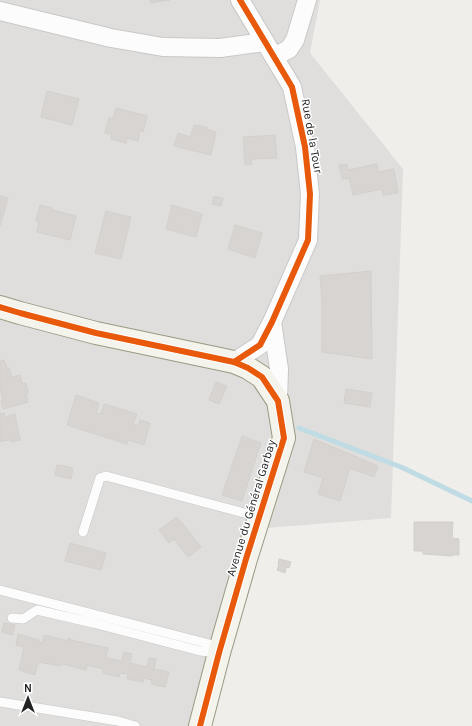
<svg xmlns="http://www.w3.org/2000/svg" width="472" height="726" font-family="Karla,sans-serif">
<rect width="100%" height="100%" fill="#f0eeeb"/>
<!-- residential -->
<polygon fill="#dfdedc" points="0,0 320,0 310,53 403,169 391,518 243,530 200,726 0,726"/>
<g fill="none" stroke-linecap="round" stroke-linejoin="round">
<!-- stream -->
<polyline stroke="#bfdbe3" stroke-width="5" points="299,428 401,467 472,501"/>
</g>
<!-- building -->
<g fill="#d7d4d2" stroke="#d3d0cc">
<polygon points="150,0 170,0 151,3"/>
<polygon points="47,91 79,99 72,125 41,117"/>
<polygon points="116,108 147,116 143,132 140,131 138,141 127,138 126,143 111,139 112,134 105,133 109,118 113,119"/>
<polygon points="194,125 207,127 207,129 216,132 211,155 174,146 178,133 190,137"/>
<polygon points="275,135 277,158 251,159 252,164 245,165 243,137"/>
<polygon points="347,164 348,170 377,164 378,172 394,169 398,193 383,195 382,189 353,195 349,178 342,179 339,165"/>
<polygon points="0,196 8,198 0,226"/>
<polygon points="214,196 223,198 221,206 212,204"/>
<polygon points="40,205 52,208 52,210 76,216 70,240 37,232 39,222 36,221"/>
<polygon points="172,205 202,214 196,237 166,229"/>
<polygon points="106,211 131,217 121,259 95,253"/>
<polygon points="235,225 262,233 255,258 228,249"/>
<polygon points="371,271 372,359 322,352 322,301 320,276"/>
<polygon points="4,360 7,368 9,368 12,377 20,375 22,384 26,383 28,394 26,394 28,402 3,409 1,401 3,400 1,392 0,392 0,361"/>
<polygon points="216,382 227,386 219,404 209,400"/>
<polygon points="346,389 372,393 370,407 344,403"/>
<polygon points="76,395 99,403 96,413 101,414 104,404 137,414 133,424 139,426 140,420 150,423 144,445 128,440 127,444 67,425"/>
<polygon points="4,413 5,417 15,414 20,440 11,442 11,440 3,441 0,429 0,414"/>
<polygon points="0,429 3,441 0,442"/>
<polygon points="242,436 261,443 242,501 222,495"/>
<polygon points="314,439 378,466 374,477 350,468 340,501 318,494 323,478 304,472"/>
<polygon points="57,465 73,468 71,479 55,475"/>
<polygon points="177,517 201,547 188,557 174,539 169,543 159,530"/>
<polygon points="414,522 453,522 452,538 459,539 459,555 452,555 452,556 423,554 423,551 414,551"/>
<polygon points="70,543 106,553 101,570 65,561"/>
<polygon points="279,559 291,562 289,568 286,567 285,573 277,570 279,564 278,564"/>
<polygon points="4,623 15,625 12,635 2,632"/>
<polygon points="18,634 39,640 39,642 42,643 44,635 68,641 68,638 75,641 108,648 106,658 122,661 124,652 132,654 130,663 147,667 149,658 156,659 154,669 169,672 165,687 151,684 152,680 144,678 143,682 127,679 128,674 120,673 119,677 103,673 103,669 87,665 86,670 62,664 61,666 38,662 35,675 19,670 24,647 16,645"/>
</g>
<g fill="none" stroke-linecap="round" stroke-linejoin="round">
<defs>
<g id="lane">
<polyline points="83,532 100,478 106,476 259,517"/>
<polyline points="0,590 221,647"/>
<polyline points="12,618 23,619 37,610 93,623 200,651 219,653"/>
<polyline points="0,702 118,721 135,726"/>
</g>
<g id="street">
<polyline points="0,11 111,38 163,47 220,48 265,42"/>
<polyline points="274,57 289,49 295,40 307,0"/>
<polyline points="272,322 279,369 278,401"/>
<polyline points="234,362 260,345 272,322 308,240 310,194 305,147 292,87 240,0"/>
</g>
<polyline id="secondary" points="0,307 20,313 96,333 234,362 248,368 262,377 278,401 284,438 246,559 219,653 200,726"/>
</defs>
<!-- lane casing -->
<use href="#lane" stroke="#c9c8c7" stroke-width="10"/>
<!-- street casing -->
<use href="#street" stroke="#c9c8c7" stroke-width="20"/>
<!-- secondary casing -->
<use href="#secondary" stroke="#999a82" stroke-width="24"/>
<!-- lane -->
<use href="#lane" stroke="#fdfcfc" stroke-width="9"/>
<!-- street -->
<use href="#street" stroke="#fdfcfc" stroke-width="18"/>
<!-- secondary -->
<use href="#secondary" stroke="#f4f4ed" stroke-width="22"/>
<defs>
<g id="cycleway">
<polyline points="0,307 20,313 96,333 234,362 248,368 262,377 278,401 284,438 246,559 219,653 200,726"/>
<polyline points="234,362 260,345 272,322 308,240 310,194 305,147 292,87 240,0"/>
</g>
</defs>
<!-- cycleway casing -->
<use href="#cycleway" stroke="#fff" stroke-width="8"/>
<!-- cycleway -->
<use href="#cycleway" stroke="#e8590c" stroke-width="6"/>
</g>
<g text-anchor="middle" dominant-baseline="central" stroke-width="3" stroke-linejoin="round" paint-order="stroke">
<!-- street labels -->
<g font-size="12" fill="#222" stroke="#fff">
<text transform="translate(312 136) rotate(80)">Rue de la Tour</text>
<text transform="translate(251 508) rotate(-73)">Avenue du Général Garbay</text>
</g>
</g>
<!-- north arrow -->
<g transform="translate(28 698)" stroke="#ffffff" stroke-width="3" paint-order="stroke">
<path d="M0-3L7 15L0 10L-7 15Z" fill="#222222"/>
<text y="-6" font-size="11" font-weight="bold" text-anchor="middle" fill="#222222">N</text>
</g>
</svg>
